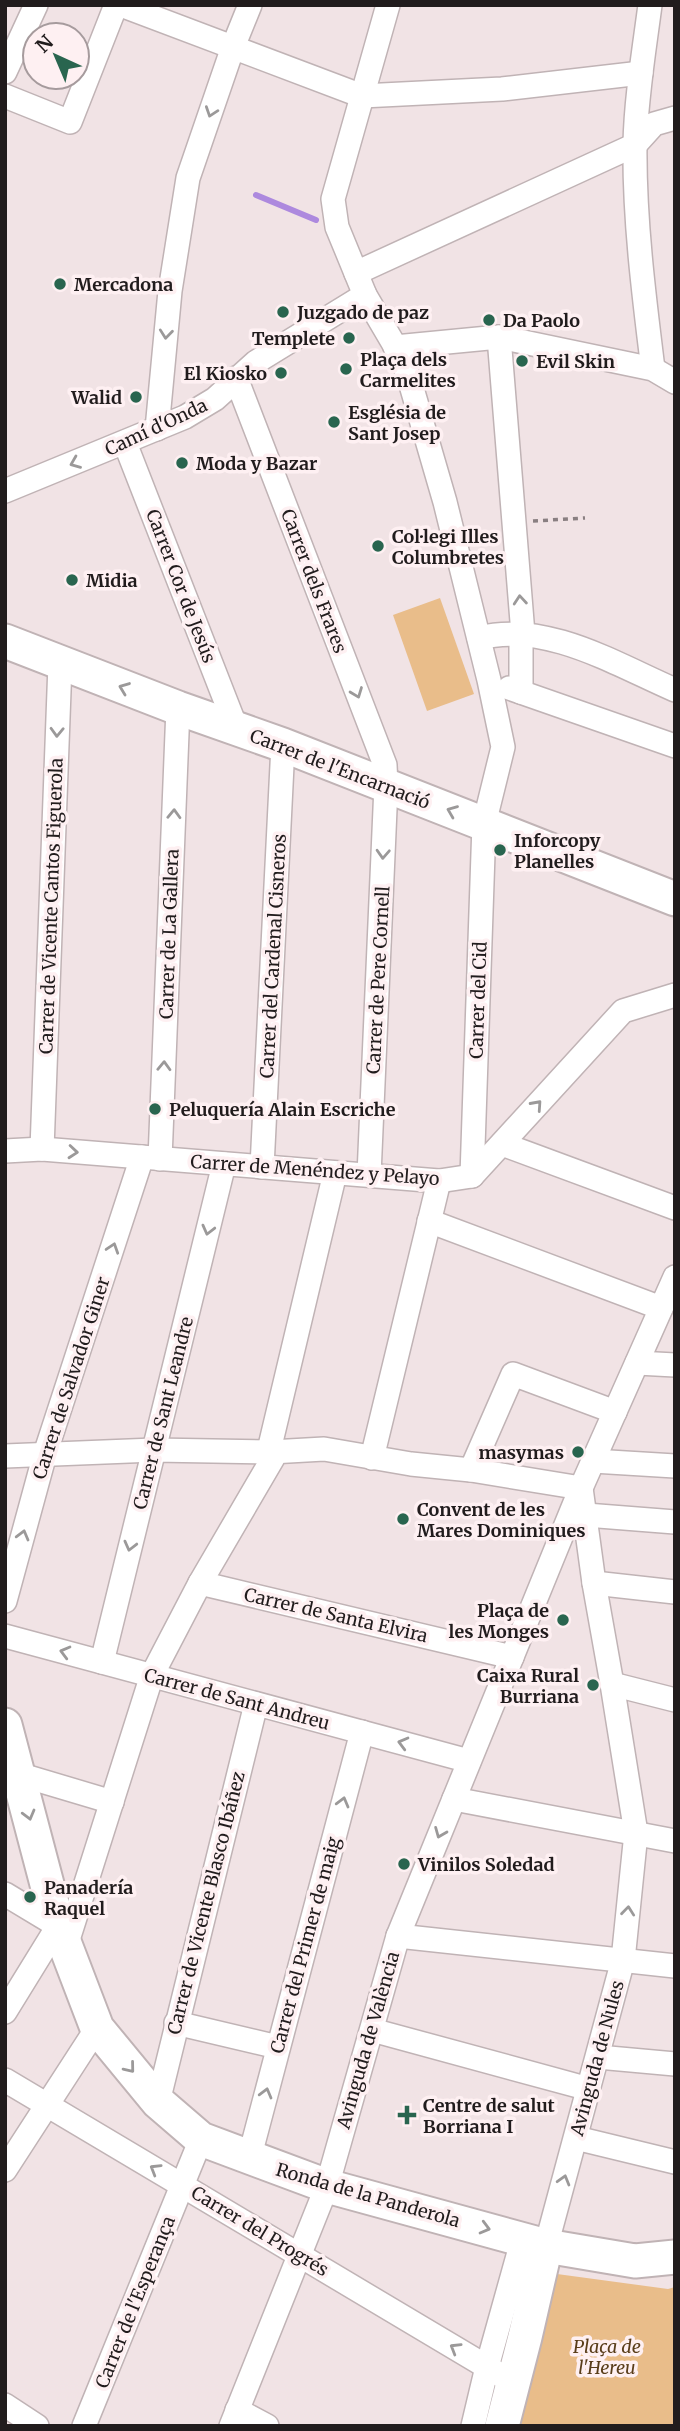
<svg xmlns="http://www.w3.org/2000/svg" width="680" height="2431" font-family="Merriweather,serif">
<rect width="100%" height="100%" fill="#f1e3e5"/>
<!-- green -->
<g fill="#e9bd8a">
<polygon points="440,598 474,694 427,711 393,615"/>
<polygon points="557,2274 668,2289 675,2287 675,2426 517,2426"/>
</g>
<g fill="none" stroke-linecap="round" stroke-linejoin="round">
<!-- stream -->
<polyline stroke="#ad89de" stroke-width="6" points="256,195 316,220"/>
<defs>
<g id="street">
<polyline points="121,5 362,96 502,89 641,73"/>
<polyline points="388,5 333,199 337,227 365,295 402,358 411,385 445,502 489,680 503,747 484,824 472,1176"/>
<path d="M650 5C644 51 636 98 635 144 634 217 644 297 653 369"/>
<polyline points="5,72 36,5"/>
<polyline points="5,96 70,122 116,5"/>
<polyline points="356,273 635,145 654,124 675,118"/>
<polyline points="499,337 523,634 521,642 521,692"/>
<polyline points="395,347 499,337 653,369 675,382"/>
<polyline points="236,378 385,765 386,786 369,1175"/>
<polyline points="157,429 170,291 188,178 233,47 250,5"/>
<polyline points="125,443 237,730"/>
<polyline points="5,491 185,417 215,399 256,362 365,295"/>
<path d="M479 638C546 621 615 664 675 690"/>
<polyline points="509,688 675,746"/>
<polyline points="502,1144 675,1208"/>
<polyline points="42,1149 60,664"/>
<polyline points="5,1151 42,1149 439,1181 472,1176 623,1011 675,995"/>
<polyline points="160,1159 178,708"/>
<polyline points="262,1167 283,745"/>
<polyline points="429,1221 661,1308"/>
<polyline points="637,1363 675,1365"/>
<polyline points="5,1456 154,1450 271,1452 324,1449 411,1464 471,1470 581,1488"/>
<polyline points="372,1458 439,1181"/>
<polyline points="593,1461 675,1466"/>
<polyline points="471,1470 513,1374 615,1412"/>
<polyline points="586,1515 675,1522"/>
<polyline points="200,1583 512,1657"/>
<polyline points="594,1583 675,1592"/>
<polyline points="5,1601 45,1454 142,1157"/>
<polyline points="5,1636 469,1761"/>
<polyline points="102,1662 224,1164"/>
<polyline points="612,1684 675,1700"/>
<polyline points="18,1774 112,1802"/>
<polyline points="454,1799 675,1841"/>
<polyline points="5,1894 58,1926 5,2012"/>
<polyline points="398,1936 675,1966"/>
<polyline points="66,1946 152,1675 200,1583 273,1458 270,1446 335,1173"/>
<polyline points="176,2023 278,2047"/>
<polyline points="372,2030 589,2089"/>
<polyline points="598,2057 675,2064"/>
<polyline points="5,2080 514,2383"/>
<polyline points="158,2102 256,1704"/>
<polyline points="576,2138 675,2162"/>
<polyline points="249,2159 362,1732"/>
<polyline points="5,2170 97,2028"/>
<polyline points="546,2246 623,1960 636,1833 612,1684 594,1583 581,1488"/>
<polyline points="5,2405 37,2426"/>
<polyline points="237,2410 267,2426"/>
<polyline points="84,2426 201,2139"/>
<polyline points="231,2426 327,2186 398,1936 581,1488 675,1277"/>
<polyline points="473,2426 487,2367 523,2238"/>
</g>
<g id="secondary">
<polyline points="5,641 178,708 283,745 675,899"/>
<polyline points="5,1725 58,1926 97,2028 158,2102 201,2139 327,2186 546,2246 635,2261 675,2257"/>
<polyline points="502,2426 525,2337 546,2246"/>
</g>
</defs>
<!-- street casing -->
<use href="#street" stroke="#c0b3b5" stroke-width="26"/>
<!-- secondary casing -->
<use href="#secondary" stroke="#c0b3b5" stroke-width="37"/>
<!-- path -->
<polyline stroke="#897f81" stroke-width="3.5" stroke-dasharray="5 5" stroke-linecap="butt" points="533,521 585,518"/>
<!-- street -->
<use href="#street" stroke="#fff" stroke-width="23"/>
<!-- secondary -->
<use href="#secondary" stroke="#fff" stroke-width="33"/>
</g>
<!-- one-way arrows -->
<defs><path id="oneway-chevron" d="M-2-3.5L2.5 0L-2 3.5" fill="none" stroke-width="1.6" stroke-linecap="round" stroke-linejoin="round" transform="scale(1.75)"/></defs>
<g stroke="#9b9999">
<use href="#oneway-chevron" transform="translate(211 112) rotate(109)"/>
<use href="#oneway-chevron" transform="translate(166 334) rotate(96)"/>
<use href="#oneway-chevron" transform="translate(75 463) rotate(158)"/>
<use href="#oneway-chevron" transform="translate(520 600) rotate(-95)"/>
<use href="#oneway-chevron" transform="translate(124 688) rotate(-159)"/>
<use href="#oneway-chevron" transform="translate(357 693) rotate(69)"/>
<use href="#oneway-chevron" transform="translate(57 732) rotate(92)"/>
<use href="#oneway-chevron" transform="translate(452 811) rotate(-158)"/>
<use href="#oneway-chevron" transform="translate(174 814) rotate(-88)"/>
<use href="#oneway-chevron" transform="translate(383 854) rotate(93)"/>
<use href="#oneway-chevron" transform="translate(164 1066) rotate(-88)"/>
<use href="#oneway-chevron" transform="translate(537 1105) rotate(-48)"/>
<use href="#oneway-chevron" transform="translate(73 1152) rotate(5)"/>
<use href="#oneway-chevron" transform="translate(208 1230) rotate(104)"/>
<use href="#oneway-chevron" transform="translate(113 1248) rotate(-72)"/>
<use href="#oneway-chevron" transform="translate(23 1535) rotate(-75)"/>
<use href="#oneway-chevron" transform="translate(130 1546) rotate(104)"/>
<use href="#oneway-chevron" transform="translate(65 1652) rotate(-165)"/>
<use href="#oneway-chevron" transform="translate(403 1743) rotate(-165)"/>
<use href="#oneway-chevron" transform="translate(343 1802) rotate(-75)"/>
<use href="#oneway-chevron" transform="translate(29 1815) rotate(75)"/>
<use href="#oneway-chevron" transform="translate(440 1833) rotate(112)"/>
<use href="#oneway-chevron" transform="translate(628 1911) rotate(-84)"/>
<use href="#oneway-chevron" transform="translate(130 2068) rotate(51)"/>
<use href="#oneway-chevron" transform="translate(266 2093) rotate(-75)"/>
<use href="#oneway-chevron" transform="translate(155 2169) rotate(-149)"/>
<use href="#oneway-chevron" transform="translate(564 2180) rotate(-74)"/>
<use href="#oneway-chevron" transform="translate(485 2228) rotate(15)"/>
<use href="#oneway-chevron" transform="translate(455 2348) rotate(-149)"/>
</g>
<!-- markers -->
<g fill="#29654f" stroke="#fef0f2" stroke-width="2.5">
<circle cx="60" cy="284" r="7"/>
<circle cx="283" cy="312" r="7"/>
<circle cx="489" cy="320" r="7"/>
<circle cx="349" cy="338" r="7"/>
<circle cx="522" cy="361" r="7"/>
<circle cx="346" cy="369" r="7"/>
<circle cx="281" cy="373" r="7"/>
<circle cx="136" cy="397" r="7"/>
<circle cx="334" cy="422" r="7"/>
<circle cx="182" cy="463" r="7"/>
<circle cx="378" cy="546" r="7"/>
<circle cx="72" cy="580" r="7"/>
<circle cx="500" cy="850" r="7"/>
<circle cx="155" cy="1109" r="7"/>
<circle cx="578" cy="1452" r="7"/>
<circle cx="403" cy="1519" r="7"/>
<circle cx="563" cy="1620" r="7"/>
<circle cx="593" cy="1685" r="7"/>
<circle cx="404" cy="1864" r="7"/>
<circle cx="30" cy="1897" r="7"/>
<path d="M403.5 2104.5h7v7h7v7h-7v7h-7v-7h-7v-7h7z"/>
</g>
<g text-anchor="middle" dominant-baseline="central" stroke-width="7" stroke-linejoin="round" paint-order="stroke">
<!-- poi labels -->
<g font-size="18" font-weight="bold" fill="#211c1d" stroke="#fef0f2" text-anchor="start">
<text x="74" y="284">Mercadona</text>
<text x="297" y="312">Juzgado de paz</text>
<text x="503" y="320">Da Paolo</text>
<text x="335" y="338" text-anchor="end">Templete</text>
<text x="360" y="359">Plaça dels<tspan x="360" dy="21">Carmelites</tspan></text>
<text x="536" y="361">Evil Skin</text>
<text x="267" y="373" text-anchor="end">El Kiosko</text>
<text x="122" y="397" text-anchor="end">Walid</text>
<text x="348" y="412">Església de<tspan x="348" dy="21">Sant Josep</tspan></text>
<text x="196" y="463">Moda y Bazar</text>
<text x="392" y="536">Col·legi Illes<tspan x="392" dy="21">Columbretes</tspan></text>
<text x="86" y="580">Midia</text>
<text x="514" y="840">Inforcopy<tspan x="514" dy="21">Planelles</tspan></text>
<text x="169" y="1109">Peluquería Alain Escriche</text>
<text x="564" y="1452" text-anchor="end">masymas</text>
<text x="417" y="1509">Convent de les<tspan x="417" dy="21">Mares Dominiques</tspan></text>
<text x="549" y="1610" text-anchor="end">Plaça de<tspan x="549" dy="21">les Monges</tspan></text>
<text x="579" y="1675" text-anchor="end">Caixa Rural<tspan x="579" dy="21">Burriana</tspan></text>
<text x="418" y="1864">Vinilos Soledad</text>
<text x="44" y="1887">Panadería<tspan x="44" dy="21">Raquel</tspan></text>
<text x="423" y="2105">Centre de salut<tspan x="423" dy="21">Borriana I</tspan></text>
</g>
<!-- street labels -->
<g font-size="18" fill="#211c1d" stroke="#fef0f2">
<text transform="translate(156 427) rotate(-25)">Camí d'Onda</text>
<text transform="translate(314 581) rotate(69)">Carrer dels Frares</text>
<text transform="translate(181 586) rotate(69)">Carrer Cor de Jesús</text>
<text transform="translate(340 769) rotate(21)">Carrer de l'Encarnació</text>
<text transform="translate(51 906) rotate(-88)">Carrer de Vicente Cantos Figuerola</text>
<text transform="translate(169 934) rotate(-88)">Carrer de La Gallera</text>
<text transform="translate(273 956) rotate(-87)">Carrer del Cardenal Cisneros</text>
<text transform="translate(378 980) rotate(-87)">Carrer de Pere Cornell</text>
<text transform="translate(478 1000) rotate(-88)">Carrer del Cid</text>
<text transform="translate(315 1170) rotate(4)">Carrer de Menéndez y Pelayo</text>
<text transform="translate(71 1378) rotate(-72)">Carrer de Salvador Giner</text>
<text transform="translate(163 1413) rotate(-76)">Carrer de Sant Leandre</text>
<text transform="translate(336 1615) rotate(13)">Carrer de Santa Elvira</text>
<text transform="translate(237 1699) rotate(15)">Carrer de Sant Andreu</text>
<text transform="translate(206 1903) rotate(-76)">Carrer de Vicente Blasco Ibáñez</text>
<text transform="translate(305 1945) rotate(-75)">Carrer del Primer de maig</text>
<text transform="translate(368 2040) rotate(-74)">Avinguda de València</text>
<text transform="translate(597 2058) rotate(-75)">Avinguda de Nules</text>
<text transform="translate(368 2195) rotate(16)">Ronda de la Panderola</text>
<text transform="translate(260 2231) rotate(31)">Carrer del Progrés</text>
<text transform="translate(135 2302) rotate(-68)">Carrer de l'Esperança</text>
</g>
<!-- park labels -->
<g font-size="18" font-style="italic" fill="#593d1a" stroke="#fef0f2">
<text x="607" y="2346">Plaça de<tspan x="607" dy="21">l'Hereu</tspan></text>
</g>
</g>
<!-- border -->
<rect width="680" height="2431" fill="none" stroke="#211c1d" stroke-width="14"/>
<!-- north arrow -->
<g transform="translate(56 56) rotate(316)"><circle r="33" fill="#fef0f2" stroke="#a69b9d" stroke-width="2"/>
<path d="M0-5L12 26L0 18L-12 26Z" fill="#29654f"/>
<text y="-10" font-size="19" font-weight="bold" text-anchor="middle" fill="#211c1d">N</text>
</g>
</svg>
